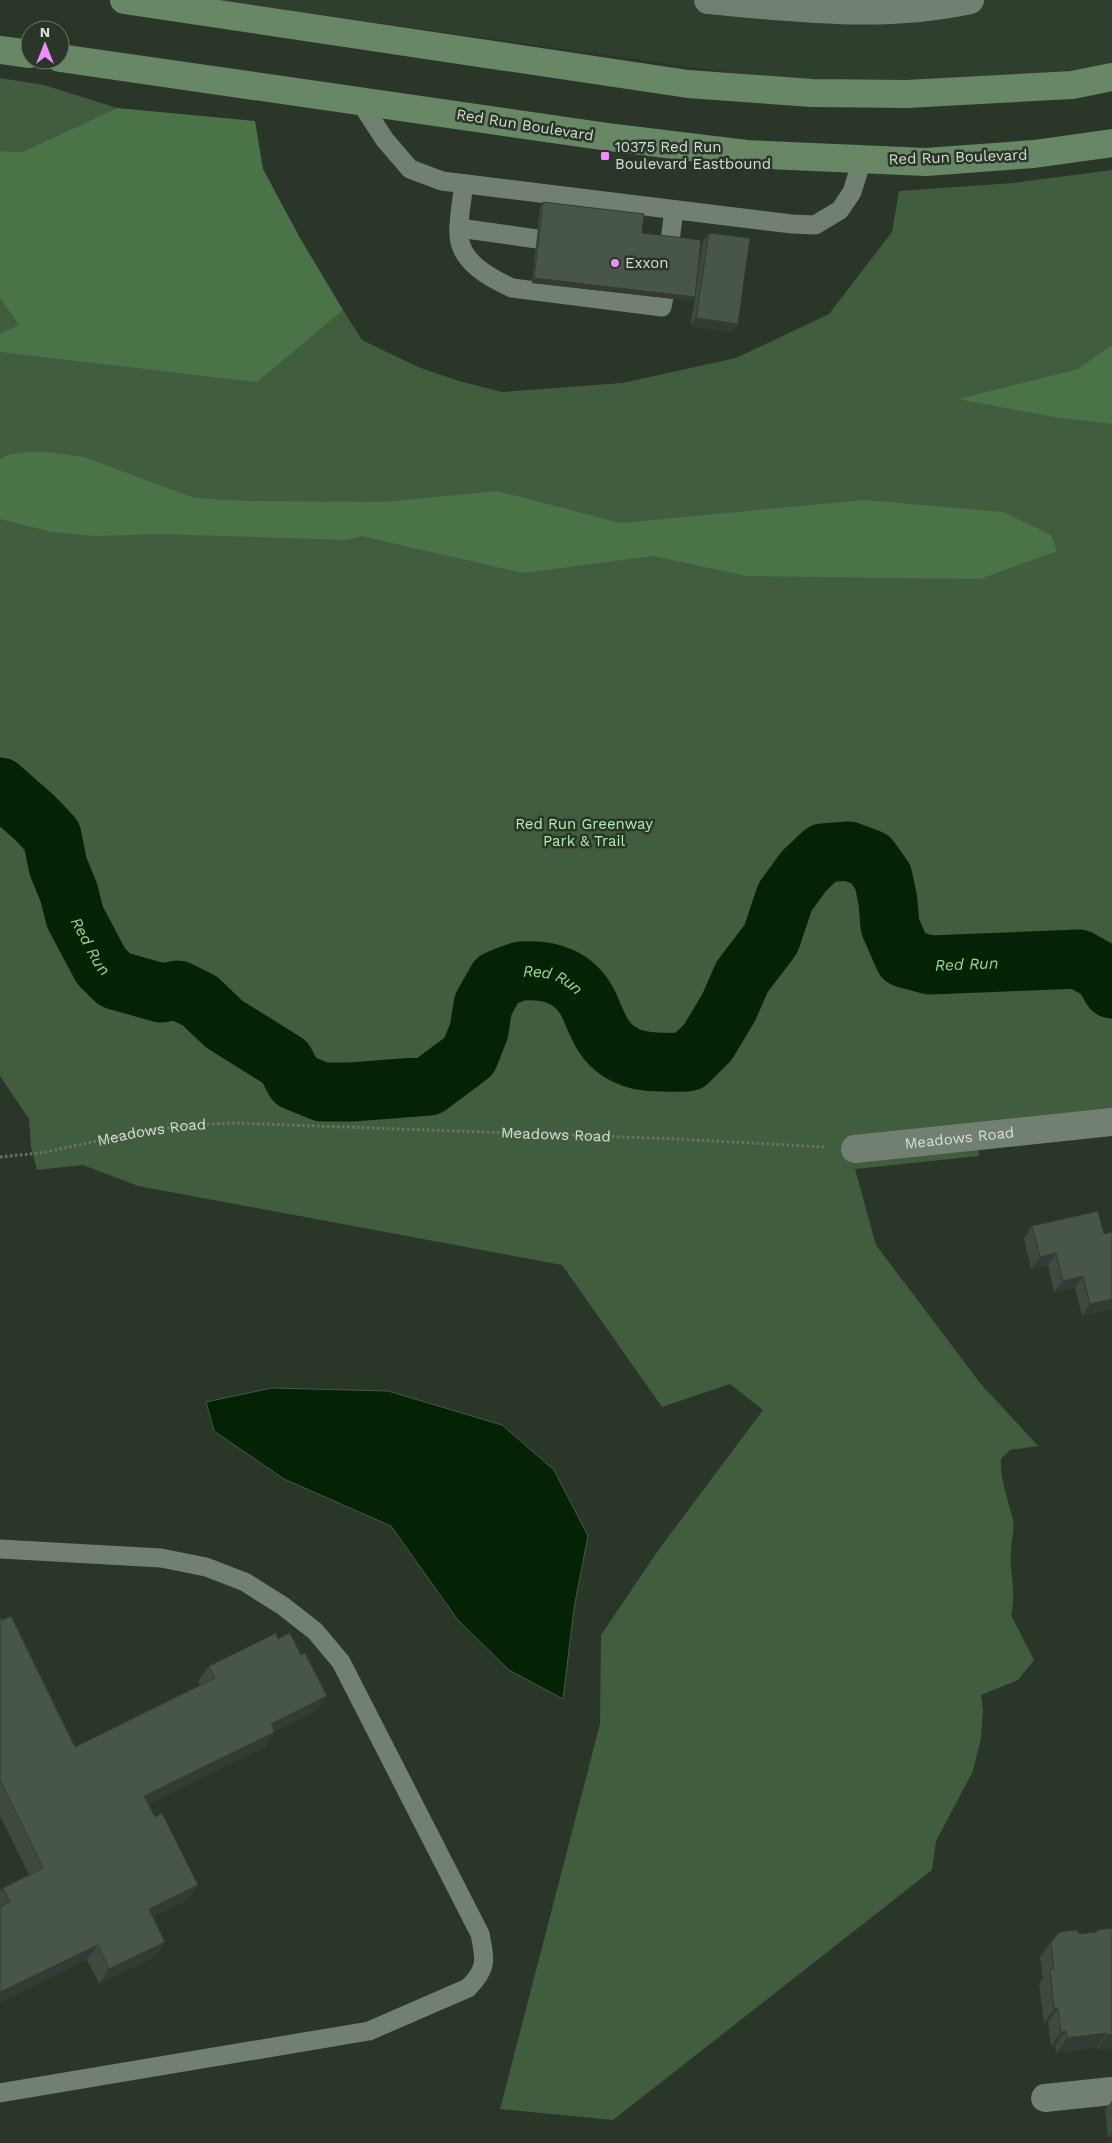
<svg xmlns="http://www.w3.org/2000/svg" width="1112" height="2143" font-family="'Work Sans',sans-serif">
<rect width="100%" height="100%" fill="#293628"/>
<!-- built -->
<polygon fill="#2e402d" points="213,0 1112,0 1112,66 1023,75 926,81 862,81 756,76"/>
<!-- green -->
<g fill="#405d3e">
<polygon points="0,78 44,85 117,108 22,152 0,151"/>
<path d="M1112 170V1132L978 1145 979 1156 855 1169 876 1245 980 1383 1038 1446 1010 1450 1001 1459C1000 1480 1008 1499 1013 1520 1015 1531 1011 1540 1011 1550 1009 1574 1017 1591 1011 1615L1034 1660 1018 1680 981 1695 983 1710 981 1738 973 1771 936 1841 932 1870 613 2120 500 2109 600 1724 601 1635 657 1552 763 1410 730 1384 662 1407 562 1265 138 1186 83 1165 37 1170 31 1147 29 1119 0 1076V201L327 323 343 310 362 340 418 367 459 381 502 392 622 383 736 358 829 314 892 232 899 191 1013 183Z"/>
</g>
<!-- forest -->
<g fill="#4a7447">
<polygon points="117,108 255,121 263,169 300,238 343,310 257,382 0,352 0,334 19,325 0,298 0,151 22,152"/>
<polygon points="1112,345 1112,424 1054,417 958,399 1078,369"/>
<polygon points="26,452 47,452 84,457 192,497 210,499 248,501 384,502 497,491 620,523 864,500 1003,512 1051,535 1057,551 980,579 747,576 653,556 523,573 361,536 347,540 161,534 95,536 52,532 0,519 0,459 8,455"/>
</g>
<!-- water -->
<polygon fill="#042304" stroke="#435b43" points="272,1388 388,1391 502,1425 554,1470 588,1536 574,1608 563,1699 509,1670 458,1620 391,1526 284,1479 214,1431 206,1402"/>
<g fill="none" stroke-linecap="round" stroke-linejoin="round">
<!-- river -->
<path stroke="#042304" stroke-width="59" id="s1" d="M0 787 35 818 52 836 58 866 69 893 75 917 101 966 115 980 161 993 178 990 200 1001 224 1024 285 1062 295 1081 322 1092H351L429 1086 469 1056 479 1031 483 1005 497 980C505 977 514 972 522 971 552 969 576 978 589 1005 597 1023 602 1041 620 1052 640 1065 665 1062 688 1062L708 1042 729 1007 742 977 771 939 785 897 804 871 823 853 849 851 870 859 883 877 888 901 890 926 904 958 930 965 1079 959 1102 972 1112 989"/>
<!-- path -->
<path stroke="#687367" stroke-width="3" stroke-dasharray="2.5 2.5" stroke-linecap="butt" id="s2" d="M0 1157 41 1153 139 1132 189 1125 233 1123 678 1139 824 1147"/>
<!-- service -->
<g stroke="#718070" stroke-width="19">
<polyline points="359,100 385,140 410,169 442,181 792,224 815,225 840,210 852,192 862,160"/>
<path d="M464 184C462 200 458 219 459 235 460 262 490 278 512 288L662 307 664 297"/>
<polyline points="459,228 537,239"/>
<polyline points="670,241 674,210"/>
<path d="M0 1549 161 1558 206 1567 245 1582 283 1606 315 1631 341 1662 480 1934C485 1960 488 1968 468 1988L369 2031 0 2093"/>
</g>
<!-- minor -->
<g stroke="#718070" stroke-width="28">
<path id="s3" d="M855 1149 1112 1122"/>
<polyline points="1045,2098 1112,2091"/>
</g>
<!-- tertiary -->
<path stroke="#718070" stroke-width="28" d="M708 0C794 8 884 19 970 0"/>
<!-- secondary -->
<g stroke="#678765" stroke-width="28">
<polyline points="124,0 688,84 812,93 907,94 1072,85 1112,77"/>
<polyline points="0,50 30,54"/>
<polyline points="60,58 608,137 746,154 926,162 1034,154 1112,143"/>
</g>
</g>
<!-- wall -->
<g fill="#3e4a3d">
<polygon points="543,202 642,233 695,291 703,241 709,233 738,324 732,332 690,326 695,297 692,301 532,283 540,207"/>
<polygon points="1032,1226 1104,1234 1112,1232 1112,1309 1082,1316 1075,1288 1054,1292 1048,1265 1031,1269 1024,1238"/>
<polygon points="0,1615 75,1747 200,1686 198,1681 209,1666 316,1711 274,1732 275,1732 264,1748 148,1804 155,1817 198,1885 187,1900 153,1917 165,1942 154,1957 99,1984 87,1960 0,2002 0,1892 3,1888 29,1875 0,1816"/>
<polygon points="1112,1926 1112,2048 1097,2050 1097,2048 1056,2053 1055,2046 1051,2047 1048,2023 1044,2023 1039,1984 1043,1979 1040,1957 1051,1942 1080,1934 1096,1932 1097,1930 1111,1928"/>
<polygon points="1112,2101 1112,2137 1108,2137 1105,2110 1111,2102"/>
</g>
<!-- shaded-wall -->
<g fill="#323c32">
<polygon points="534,278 695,297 692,301 532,283"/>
<polygon points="696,318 738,324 732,332 690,326"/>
<polygon points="1056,1253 1048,1265 1031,1269 1040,1257"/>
<polygon points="1083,1276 1075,1288 1054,1292 1063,1281"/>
<polygon points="1112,1299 1112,1309 1082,1316 1090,1304"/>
<polygon points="327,1696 316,1711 260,1739 271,1724"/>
<polygon points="275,1732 264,1748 133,1811 144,1796"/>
<polygon points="198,1885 187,1900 138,1924 149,1909"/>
<polygon points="165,1942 154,1957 99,1984 109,1969"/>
<polygon points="98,1945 87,1960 0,2002 0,1992"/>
<polygon points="1054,2008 1058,2008 1048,2023 1044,2023"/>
<polygon points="1066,2031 1055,2046 1051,2047 1061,2032"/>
<polygon points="1107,2033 1097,2048 1056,2053 1067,2038"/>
<polygon points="1112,2034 1112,2048 1097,2050 1107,2035"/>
<polygon points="1112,2132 1112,2137 1108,2137"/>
</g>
<!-- building -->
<g fill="#485647" stroke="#323c32">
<polygon points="543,202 644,214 642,233 701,240 695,297 534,278"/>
<polygon points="709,233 750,238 738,324 696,318"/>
<polygon points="1098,1211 1104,1234 1112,1232 1112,1299 1090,1304 1083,1276 1063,1281 1056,1253 1040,1257 1032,1226"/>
<polygon points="0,1615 2,1620 11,1616 75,1747 215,1678 209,1666 276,1633 278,1639 290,1633 301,1655 305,1653 327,1696 271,1724 275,1732 144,1796 155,1817 162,1813 198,1885 149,1909 165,1942 109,1969 98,1945 0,1992 0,1907 10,1902 3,1888 43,1868 0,1780"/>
<polygon points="1112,1928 1112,2034 1107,2035 1107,2033 1067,2038 1066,2031 1061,2032 1058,2008 1054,2008 1050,1969 1054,1969 1051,1942 1060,1932 1076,1930 1080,1934 1097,1932 1097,1930"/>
</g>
<!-- markers -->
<g fill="#ed8cfa" stroke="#293628" stroke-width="2">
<rect x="600" y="151" width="10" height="10" rx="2.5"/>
<circle cx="615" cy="263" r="5"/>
</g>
<g text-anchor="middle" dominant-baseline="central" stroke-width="5" stroke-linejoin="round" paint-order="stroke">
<!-- street labels -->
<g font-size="15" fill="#d6dfd5" stroke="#293628">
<text transform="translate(525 125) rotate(9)">Red Run Boulevard</text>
<text transform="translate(958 157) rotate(-2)">Red Run Boulevard</text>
<text stroke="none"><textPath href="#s2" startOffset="154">Meadows Road</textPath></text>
<text stroke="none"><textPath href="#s2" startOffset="559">Meadows Road</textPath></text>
<text stroke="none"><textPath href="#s3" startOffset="105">Meadows Road</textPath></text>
</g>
<!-- poi labels -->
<g font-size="15" fill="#d6dfd5" stroke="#293628" text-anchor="start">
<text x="615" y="147">10375 Red Run<tspan x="615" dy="17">Boulevard Eastbound</tspan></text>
<text x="625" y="263">Exxon</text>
</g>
<!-- park labels -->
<g font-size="15" fill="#aff0aa" stroke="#293628">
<text x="584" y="824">Red Run Greenway<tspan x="584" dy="17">Park &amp; Trail</tspan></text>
</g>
<!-- water labels -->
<g font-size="16" font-style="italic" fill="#98d793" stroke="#293628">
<text stroke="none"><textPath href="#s1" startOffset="189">Red Run</textPath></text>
<text stroke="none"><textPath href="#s1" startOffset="1421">Red Run</textPath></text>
<text stroke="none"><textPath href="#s1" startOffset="775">Red Run</textPath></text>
</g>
</g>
<!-- north arrow -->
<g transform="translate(45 45)"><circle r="24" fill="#293628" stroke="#6e7a6d"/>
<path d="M0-4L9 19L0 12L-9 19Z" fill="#ed8cfa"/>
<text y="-8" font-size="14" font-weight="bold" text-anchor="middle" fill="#d6dfd5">N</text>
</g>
</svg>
